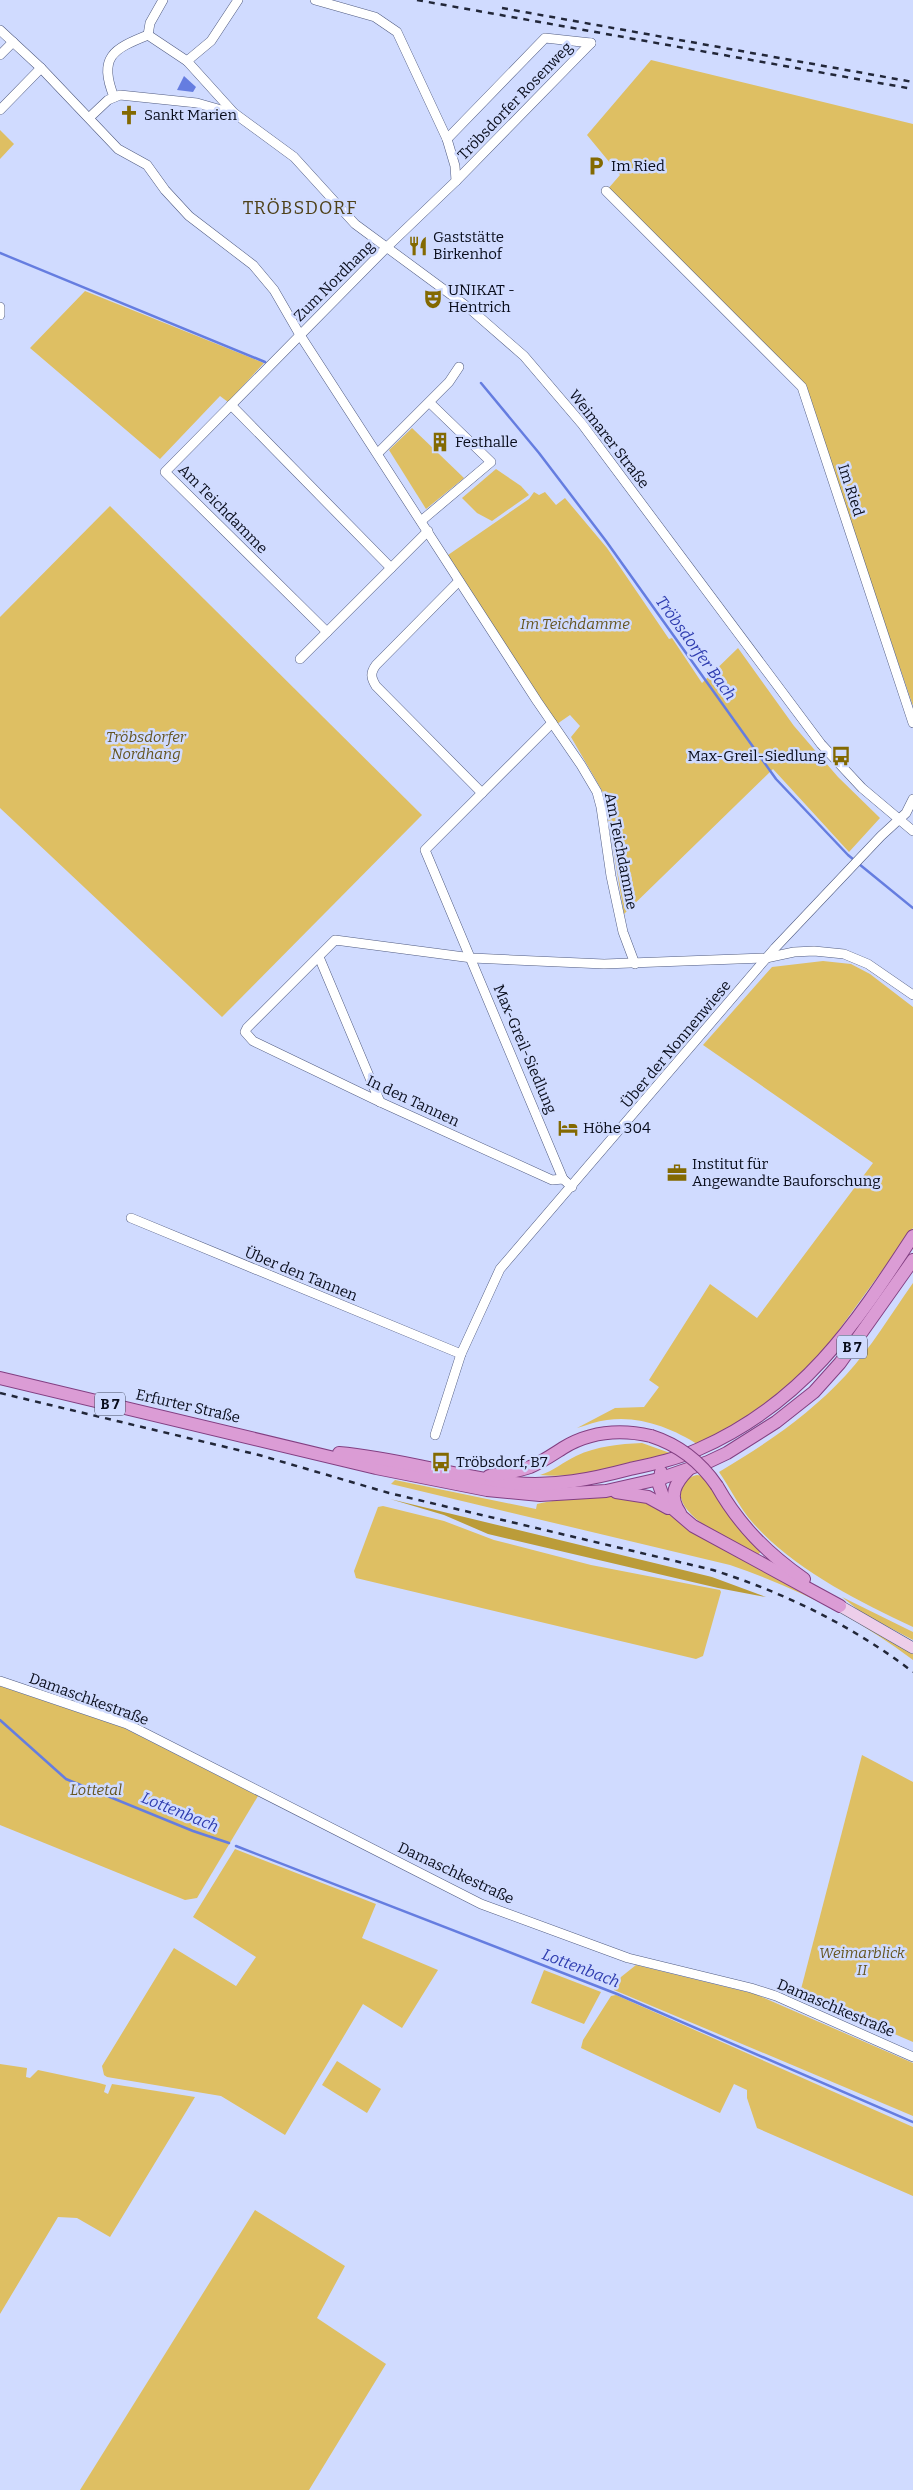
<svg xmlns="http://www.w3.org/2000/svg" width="913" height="2490" font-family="Bitter,serif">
<rect width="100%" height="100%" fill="#d0dbff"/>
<!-- green -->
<g fill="#debf63">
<polygon points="651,60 913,124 913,706 804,386 607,190 620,175 587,135"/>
<polygon points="0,130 14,144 0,159"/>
<polygon points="85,291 264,363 228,402 220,396 160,459 30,348"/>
<polygon points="412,428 464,478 426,509 389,450"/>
<polygon points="496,469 521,486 529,495 492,521 477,513 462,498"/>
<polygon points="534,492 539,495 545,492 556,505 565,498 607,548 669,639 672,638 702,683 738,648 794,726 838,777 880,818 849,852 773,769 624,914 604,794 571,737 580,726 570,715 557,724 448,555 529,499"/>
<polygon points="110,506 422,815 222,1017 0,808 0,617"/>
<path d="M823 961 851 964 870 974 913 1007V1228L825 1349 772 1402 699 1445C672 1428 639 1415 607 1420 597 1421 587 1425 577 1428L615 1408 644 1407 659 1387 649 1380 710 1284 757 1318 873 1163 703 1045 772 967Z"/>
<path d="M913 1283V1627C856 1600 795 1570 753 1523 739 1507 731 1489 719 1472 766 1444 809 1415 846 1375 871 1348 891 1314 913 1283Z"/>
<path d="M642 1443 670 1453C627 1464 585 1479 540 1475 554 1471 563 1462 576 1456 597 1446 619 1444 642 1443Z"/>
<path d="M697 1475 703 1476 762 1550 758 1555C738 1544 675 1518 681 1490 682 1481 689 1477 697 1475Z"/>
<path d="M395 1480 536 1509 537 1504C561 1499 616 1491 639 1498 662 1506 679 1524 700 1536 771 1574 844 1611 913 1653V1660C858 1618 795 1587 730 1565L391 1484Z"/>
<polygon points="383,1506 444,1521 494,1540 591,1565 720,1590 721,1592 703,1656 696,1659 356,1578 354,1571 378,1507"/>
<polygon points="842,1597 913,1632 913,1640 862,1613"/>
<polygon points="0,1686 124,1728 258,1796 197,1898 185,1900 0,1825"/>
<polygon points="862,1755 913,1782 913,2042 800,1993"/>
<polygon points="235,1849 376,1904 362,1938 438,1970 402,2028 363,2004 285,2135 221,2096 107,2077 104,2075 102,2066 174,1948 236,1986 256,1957 193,1917"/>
<polygon points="636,1965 755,1994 913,2063 913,2116 614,1990 621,1977"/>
<polygon points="544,1970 601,1992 584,2024 531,2003"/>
<polygon points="616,1995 913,2127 913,2196 757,2128 747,2098 747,2090 734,2084 720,2113 581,2048 583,2040 611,1996"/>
<polygon points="337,2061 381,2089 367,2113 322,2085"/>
<polygon points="0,2064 27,2068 26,2077 30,2078 38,2070 99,2083 106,2085 104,2092 108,2094 112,2084 195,2097 110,2237 77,2218 58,2217 0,2314"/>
<polygon points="255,2210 345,2266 317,2318 386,2364 309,2490 80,2490"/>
</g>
<!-- forest -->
<polygon fill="#bb9c39" points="390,1499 712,1577 766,1597 718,1588 488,1534 444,1515"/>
<!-- water -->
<polygon fill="#657de0" points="184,76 196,87 193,92 177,90"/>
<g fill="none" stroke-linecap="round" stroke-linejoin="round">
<!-- stream -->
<g stroke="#657de0" stroke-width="2.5">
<polyline points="0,253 265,362"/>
<polyline points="481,383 539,453 606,541 776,779 848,855 913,908"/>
<polyline points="0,1720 66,1779 193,1831 229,1843"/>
<polyline points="236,1846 617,1994 913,2122"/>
</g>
<defs>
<g id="street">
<polyline points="315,0 375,17 397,32 447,139 455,166 456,181 387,247 165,472 327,632"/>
<polyline points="0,30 41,68 118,149 147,165 165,190 189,216 253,265 274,290 300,335 537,701 581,765 597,792 601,807 611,876 623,932 635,964"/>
<polyline points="148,35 187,61 234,113 294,157 355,224 469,308 524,356 582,424 821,744 862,788 913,831"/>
<polyline points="148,35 150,23 163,0"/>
<polyline points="0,55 13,42"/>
<polyline points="187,61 211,41 238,0"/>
<path d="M114 97C98 57 113 49 148 35"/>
<polyline points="0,110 41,68"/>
<polyline points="90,117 108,100 120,95 197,103 232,113"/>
<polyline points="447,139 545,38 591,43"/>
<polyline points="456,181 591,43"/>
<polyline points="606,191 802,387 913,723"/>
<polyline points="0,307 0,315"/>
<polyline points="231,405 391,568"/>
<polyline points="378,453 449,382 459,367"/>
<polyline points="421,521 491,462 430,403"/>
<path d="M459 581 376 665C370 673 371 678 376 686L482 793"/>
<polyline points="300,659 428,531"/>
<polyline points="552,723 425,850 563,1179"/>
<polyline points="319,957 380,1102"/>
<polyline points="572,1187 563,1179 552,1180 380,1102 253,1041 245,1032 247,1028 335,940 472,958 604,964 766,958 794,952 814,951 844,954 868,964 913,995"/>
<polyline points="131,1218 461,1354"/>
<polyline points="435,1435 461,1354 500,1269 775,948 881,836 906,813 913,799"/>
<polyline points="0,1681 127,1724 481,1904 628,1958 751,1988 776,1996 913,2057"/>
</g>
<polyline id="secondary" points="840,1606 913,1648"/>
<g id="primary">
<polyline points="0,1378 376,1468 487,1490 540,1495 606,1491 659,1479 708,1462 727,1453 776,1422 814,1392 840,1363 913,1260"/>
<path d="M339 1453C399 1458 455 1477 514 1483 554 1487 592 1479 630 1469 653 1464 677 1459 699 1449 803 1403 853 1328 913 1236"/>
<polyline points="661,1472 659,1485 665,1502 693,1526 840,1606"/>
<path d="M489 1476C502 1473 516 1472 530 1467 542 1462 552 1455 563 1448 591 1431 620 1429 651 1436"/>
<path d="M717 1486C739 1525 767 1553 804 1579"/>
<polyline points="616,1492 648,1497 668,1508"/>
<path d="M680 1513C668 1496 675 1483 688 1470"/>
</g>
</defs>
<!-- street casing -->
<use href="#street" stroke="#515c82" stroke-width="10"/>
<!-- secondary casing -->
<use href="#secondary" stroke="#515c82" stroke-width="12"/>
<!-- primary casing -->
<use href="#primary" stroke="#823f82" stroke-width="14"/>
<!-- street -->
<use href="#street" stroke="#fff" stroke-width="9"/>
<!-- secondary -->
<use href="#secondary" stroke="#edceea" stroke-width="11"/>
<!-- primary -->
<use href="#primary" stroke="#db9cd5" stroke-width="12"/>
<!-- rail -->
<g stroke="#222739" stroke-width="2.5" stroke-dasharray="6 6" stroke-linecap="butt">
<polyline points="417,0 913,89"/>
<polyline points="502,8 913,82"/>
<path d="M0 1393 259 1455 389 1493 713 1570C785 1593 853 1626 913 1672"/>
</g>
<defs>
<path id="primary-bridge" d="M651 1436C679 1445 700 1461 717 1486"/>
</defs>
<!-- primary-bridge casing -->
<use href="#primary-bridge" stroke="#823f82" stroke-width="14" stroke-linecap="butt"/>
<!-- primary-bridge -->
<use href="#primary-bridge" stroke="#db9cd5" stroke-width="12"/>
</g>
<!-- icons -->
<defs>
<symbol id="church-bare" viewBox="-9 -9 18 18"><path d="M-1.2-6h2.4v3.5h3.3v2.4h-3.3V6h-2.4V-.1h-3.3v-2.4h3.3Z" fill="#836901" stroke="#d0dbff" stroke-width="2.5" paint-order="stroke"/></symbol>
<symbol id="parking-bare" viewBox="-9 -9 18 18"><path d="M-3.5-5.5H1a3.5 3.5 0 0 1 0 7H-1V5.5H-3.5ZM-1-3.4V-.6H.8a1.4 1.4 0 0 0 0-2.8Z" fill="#836901" stroke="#d0dbff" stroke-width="2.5" paint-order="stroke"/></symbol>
<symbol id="restaurant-bare" viewBox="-9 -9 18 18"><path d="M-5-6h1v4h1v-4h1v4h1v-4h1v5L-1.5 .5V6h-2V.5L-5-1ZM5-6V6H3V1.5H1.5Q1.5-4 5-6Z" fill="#836901" stroke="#d0dbff" stroke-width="2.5" paint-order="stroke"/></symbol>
<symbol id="theatre-bare" viewBox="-9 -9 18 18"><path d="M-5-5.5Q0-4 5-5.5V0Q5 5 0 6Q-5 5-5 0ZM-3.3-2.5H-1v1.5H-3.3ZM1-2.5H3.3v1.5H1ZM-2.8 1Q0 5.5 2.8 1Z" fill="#836901" stroke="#d0dbff" stroke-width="2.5" paint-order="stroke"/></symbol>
<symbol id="building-bare" viewBox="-9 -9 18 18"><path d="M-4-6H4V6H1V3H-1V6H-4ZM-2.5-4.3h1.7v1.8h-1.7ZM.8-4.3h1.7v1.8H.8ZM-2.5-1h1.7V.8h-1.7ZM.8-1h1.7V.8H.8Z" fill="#836901" stroke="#d0dbff" stroke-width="2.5" paint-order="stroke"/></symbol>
<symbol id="bus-bare" viewBox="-9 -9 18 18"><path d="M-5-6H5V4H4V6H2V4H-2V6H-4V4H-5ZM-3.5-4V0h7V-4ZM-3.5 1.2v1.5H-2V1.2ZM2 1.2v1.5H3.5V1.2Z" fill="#836901" stroke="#d0dbff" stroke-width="2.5" paint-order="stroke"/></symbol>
<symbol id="hotel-bare" viewBox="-9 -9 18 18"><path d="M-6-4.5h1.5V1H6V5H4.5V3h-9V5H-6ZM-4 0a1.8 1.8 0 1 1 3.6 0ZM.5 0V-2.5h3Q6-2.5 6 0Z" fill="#836901" stroke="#d0dbff" stroke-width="2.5" paint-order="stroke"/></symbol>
<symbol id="office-bare" viewBox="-9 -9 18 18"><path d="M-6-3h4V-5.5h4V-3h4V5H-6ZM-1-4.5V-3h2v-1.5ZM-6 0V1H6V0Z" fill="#836901" stroke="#d0dbff" stroke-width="2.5" paint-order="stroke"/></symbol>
</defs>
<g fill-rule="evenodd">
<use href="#church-bare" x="115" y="101" width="28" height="28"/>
<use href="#parking-bare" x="582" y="152" width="28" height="28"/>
<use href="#restaurant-bare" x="404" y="232" width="28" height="28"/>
<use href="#theatre-bare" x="419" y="285" width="28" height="28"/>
<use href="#building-bare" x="426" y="428" width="28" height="28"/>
<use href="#bus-bare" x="827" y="742" width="28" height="28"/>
<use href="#hotel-bare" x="554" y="1114" width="28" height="28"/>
<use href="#office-bare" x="663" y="1159" width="28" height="28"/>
<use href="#bus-bare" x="427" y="1448" width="28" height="28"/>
</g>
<g text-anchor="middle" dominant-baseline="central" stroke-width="5" stroke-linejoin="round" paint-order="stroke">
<!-- shield labels -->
<g fill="#d0dbff" stroke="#454b60" stroke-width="1">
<rect x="837" y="1335.5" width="30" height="23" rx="4"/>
<rect x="95" y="1392.5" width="30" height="23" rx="4"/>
</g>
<g font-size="14" font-weight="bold" fill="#090d1c">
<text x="852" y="1347">B 7</text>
<text x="110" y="1404">B 7</text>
</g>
<!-- street labels -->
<g font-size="15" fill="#090d1c" stroke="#d0dbff">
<text transform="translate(515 101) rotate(-46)">Tröbsdorfer Rosenweg</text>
<text transform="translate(334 281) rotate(-45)">Zum Nordhang</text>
<text transform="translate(609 439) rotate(52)">Weimarer Straße</text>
<text transform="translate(851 490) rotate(72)">Im Ried</text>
<text transform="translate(223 509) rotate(45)">Am Teichdamme</text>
<text transform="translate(621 851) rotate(79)">Am Teichdamme</text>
<text transform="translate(676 1044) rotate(-50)">Über der Nonnenwiese</text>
<text transform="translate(525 1049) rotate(67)">Max-Greil-Siedlung</text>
<text transform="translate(413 1101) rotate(25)">In den Tannen</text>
<text transform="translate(301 1274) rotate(22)">Über den Tannen</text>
<text transform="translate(188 1406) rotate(13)">Erfurter Straße</text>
<text transform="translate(89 1699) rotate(20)">Damaschkestraße</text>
<text transform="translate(456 1873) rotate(25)">Damaschkestraße</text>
<text transform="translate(836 2008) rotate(23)">Damaschkestraße</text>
</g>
<!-- poi labels -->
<g font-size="15" fill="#090d1c" stroke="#d0dbff" text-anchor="start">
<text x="144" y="115">Sankt Marien</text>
<text x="611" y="166">Im Ried</text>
<text x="433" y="237">Gaststätte<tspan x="433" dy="17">Birkenhof</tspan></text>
<text x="448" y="290">UNIKAT -<tspan x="448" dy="17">Hentrich</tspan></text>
<text x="455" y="442">Festhalle</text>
<text x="826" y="756" text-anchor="end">Max-Greil-Siedlung</text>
<text x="583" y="1128">Höhe 304</text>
<text x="692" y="1164">Institut für<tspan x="692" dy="17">Angewandte Bauforschung</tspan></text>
<text x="456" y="1462">Tröbsdorf, B7</text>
</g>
<!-- park labels -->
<g font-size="15" font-style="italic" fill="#655521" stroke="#d0dbff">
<text x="575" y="624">Im Teichdamme</text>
<text x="146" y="737">Tröbsdorfer<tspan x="146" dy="17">Nordhang</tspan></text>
<text x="96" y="1790">Lottetal</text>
<text x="862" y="1953">Weimarblick<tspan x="862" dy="17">II</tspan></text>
</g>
<!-- water labels -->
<g font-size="16" font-style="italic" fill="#2f3db0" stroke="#d0dbff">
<text transform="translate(696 648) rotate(54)">Tröbsdorfer Bach</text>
<text transform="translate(180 1812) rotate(22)">Lottenbach</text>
<text transform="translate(581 1968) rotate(21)">Lottenbach</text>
</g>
<!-- quarter labels -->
<g font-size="18" letter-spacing="1" fill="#4e4119" stroke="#d0dbff">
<text x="300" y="208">TRÖBSDORF</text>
</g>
</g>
</svg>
